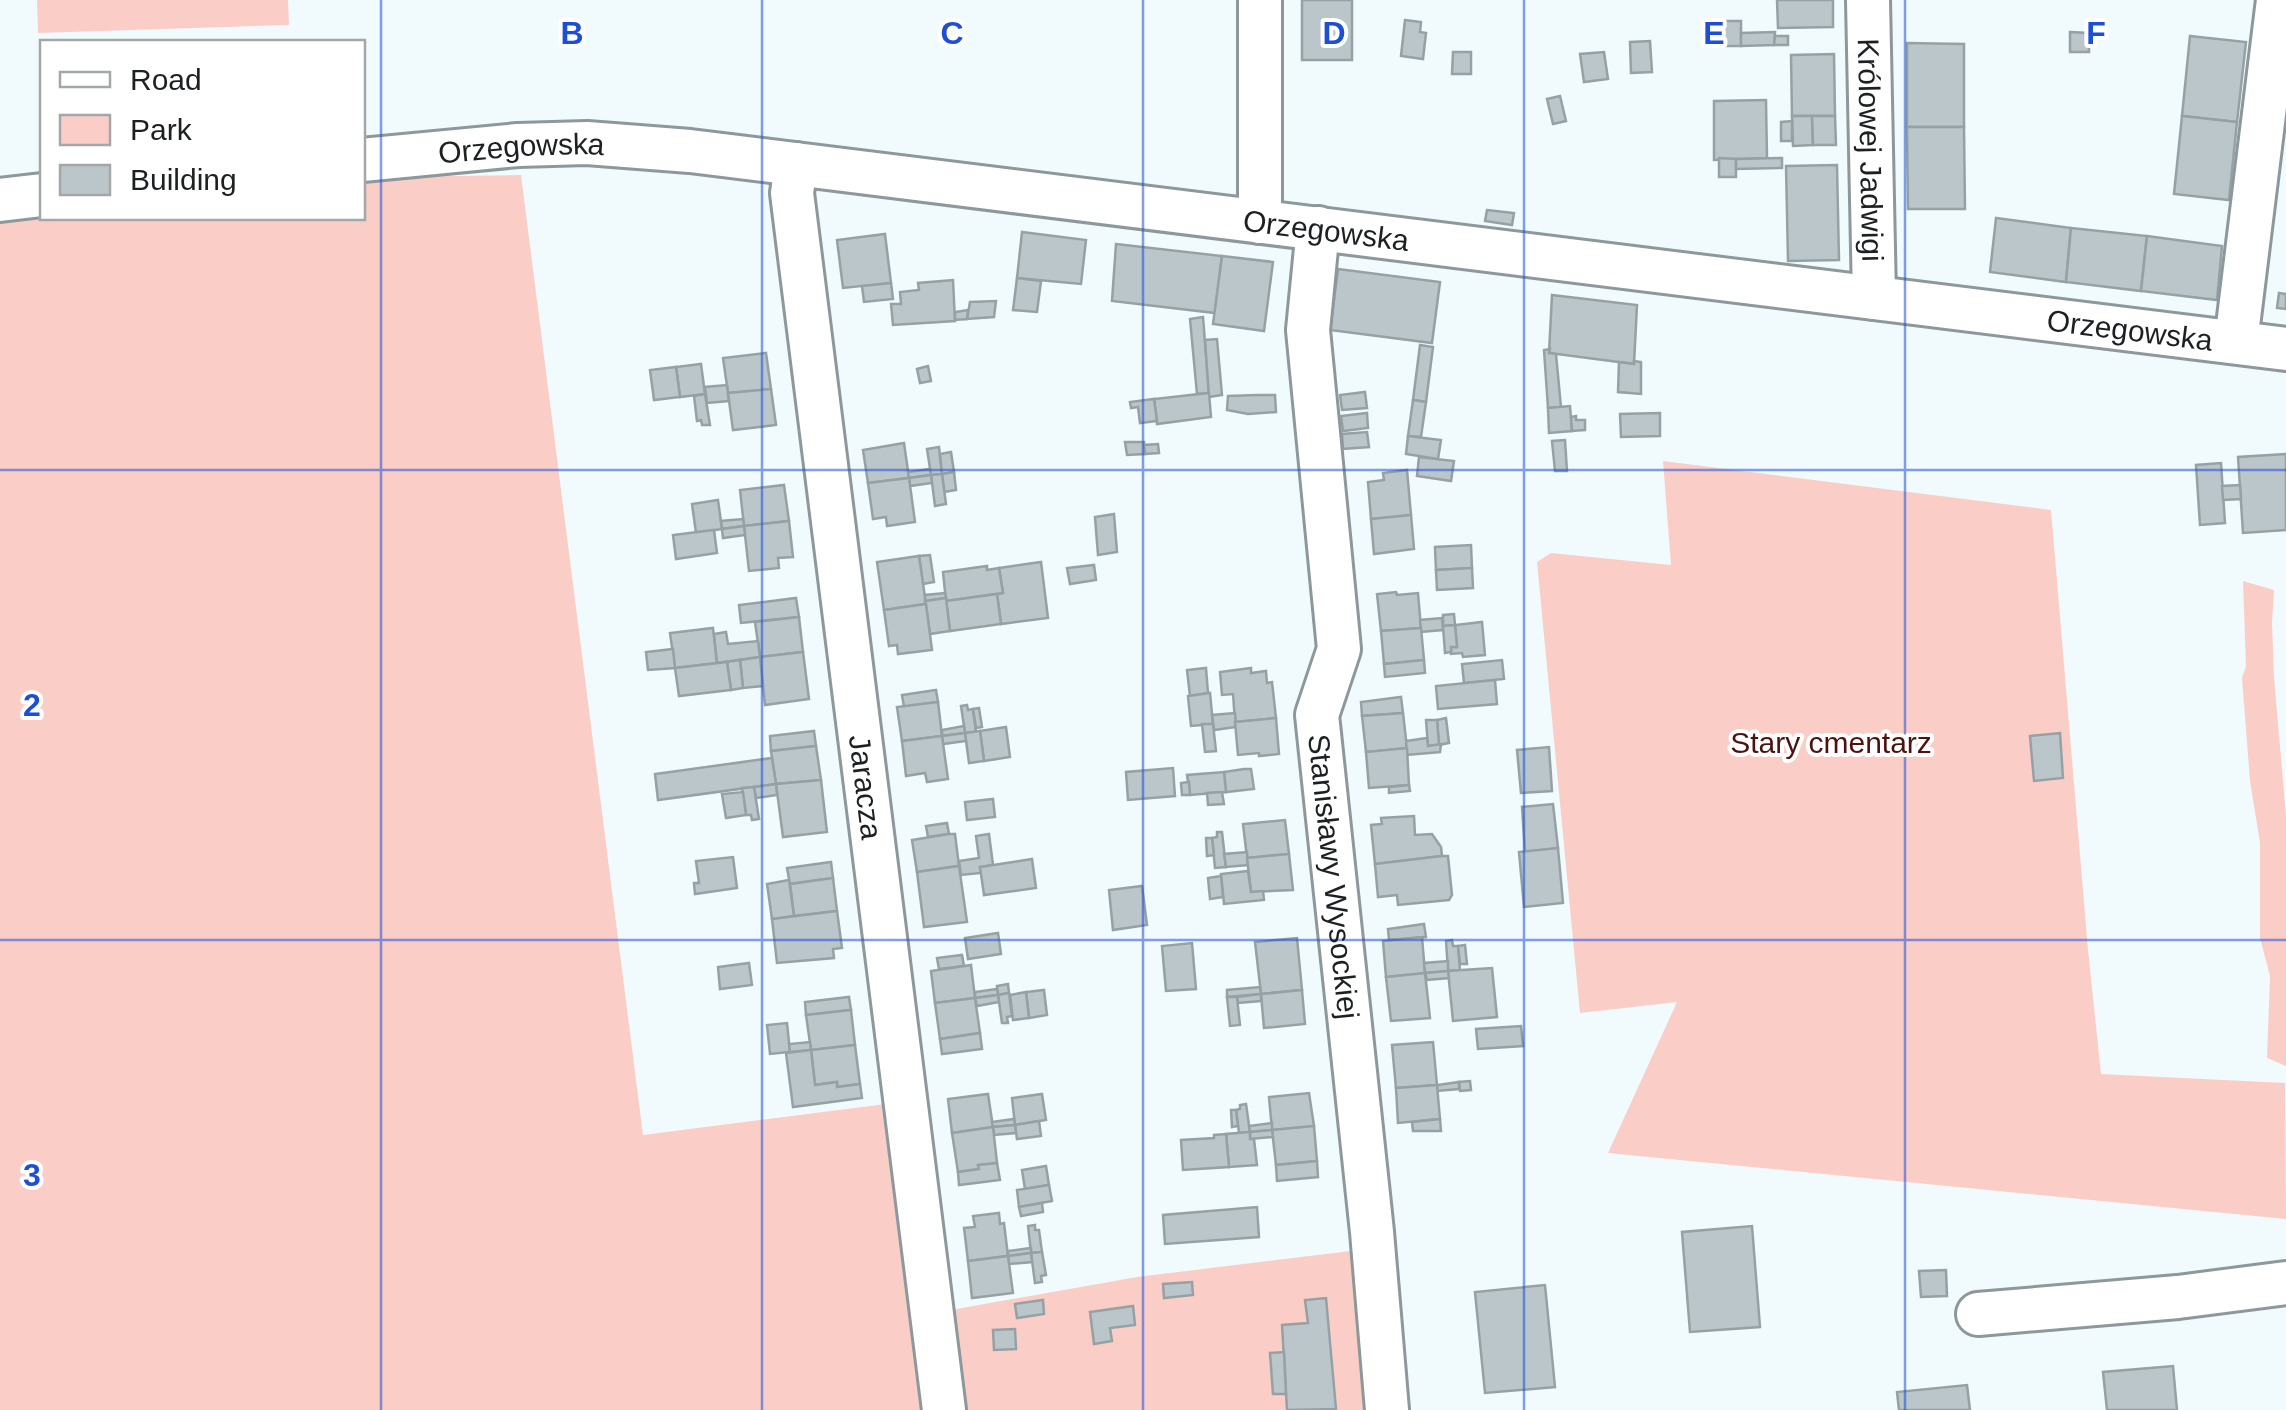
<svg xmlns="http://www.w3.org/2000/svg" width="2286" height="1410" font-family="Helvetica,sans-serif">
<rect width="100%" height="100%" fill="#f1fbfe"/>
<!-- green -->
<g fill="#facec7">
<polygon points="37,0 288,0 289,25 38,33"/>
<polygon points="521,175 643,1135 894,1103 911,1317 1137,1277 1359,1250 1363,1410 0,1410 0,219 42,214 42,218 362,218 363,179 384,177"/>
<polygon points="1663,461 2051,510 2088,950 2101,1074 2285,1083 2286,1219 1608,1153 1677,1002 1580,1013 1537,562 1551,553 1671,565"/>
<polygon points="2243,581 2274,590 2272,623 2274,677 2286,816 2286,1066 2267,1058 2270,976 2260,938 2260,843 2250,781 2242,678 2246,666"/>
</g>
<!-- building -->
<g fill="#bac6ca" stroke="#95a1a4" stroke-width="2.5">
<rect x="1302" y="0" width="50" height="60"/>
<polygon points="1777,0 1833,0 1833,27 1778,28"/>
<polygon points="1405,20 1421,22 1420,32 1426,33 1423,59 1401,56"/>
<rect x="1719" y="21" width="22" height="25"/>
<polygon points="1775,32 1774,45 1741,46 1741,33"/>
<polygon points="2070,32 2089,33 2089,52 2070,52"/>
<polygon points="1775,36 1788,36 1788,45 1774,45"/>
<polygon points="2190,36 2246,42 2237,122 2182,116"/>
<polygon points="1650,41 1652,72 1631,73 1630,42"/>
<polygon points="1907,43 1964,44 1964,127 1907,127"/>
<polygon points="1453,52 1471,52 1471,74 1452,74"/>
<polygon points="1604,52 1608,79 1584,82 1580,54"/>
<polygon points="1834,54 1835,116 1792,116 1791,55"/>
<polygon points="1560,96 1566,121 1553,124 1547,99"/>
<polygon points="1766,100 1767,158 1714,160 1714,101"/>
<polygon points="1792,116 1812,116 1813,145 1793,146"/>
<polygon points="1812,116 1835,116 1836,145 1813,145"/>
<polygon points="2182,116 2237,122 2229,200 2174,194"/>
<polygon points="1792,121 1792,141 1781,141 1781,122"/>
<polygon points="1907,127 1964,127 1965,209 1908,209"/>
<polygon points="1719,158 1736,159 1736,177 1719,177"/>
<polygon points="1782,158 1782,168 1736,169 1736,159"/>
<polygon points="1837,165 1839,260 1788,261 1786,166"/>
<polygon points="1487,210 1514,213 1512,225 1485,221"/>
<polygon points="1996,218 2071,228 2066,282 1990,272"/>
<polygon points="2071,228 2147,236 2141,291 2066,282"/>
<polygon points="1022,232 1086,240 1081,284 1017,278"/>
<polygon points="885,234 891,283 843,288 837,240"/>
<polygon points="2147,236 2222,246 2217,300 2141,291"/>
<polygon points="1116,244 1222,256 1215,313 1112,301"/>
<polygon points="1222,256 1273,262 1264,331 1213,324"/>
<polygon points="1338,269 1440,282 1432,343 1330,330"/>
<polygon points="1017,278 1041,281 1037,312 1013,310"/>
<polygon points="953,280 955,321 893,325 891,304 901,304 900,292 919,290 918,283"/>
<polygon points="891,283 893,299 864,302 862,286"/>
<polygon points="2279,293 2286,294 2286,309 2277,308"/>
<polygon points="1552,295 1637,305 1634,364 1549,353"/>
<polygon points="996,301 994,317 967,319 970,302"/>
<polygon points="968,310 967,319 955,320 955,312"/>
<polygon points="1203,317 1209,393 1197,394 1190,319"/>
<polygon points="1217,339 1222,395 1209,397 1205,340"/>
<polygon points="1420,345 1433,347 1426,402 1413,400"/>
<polygon points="1550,349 1549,353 1556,354 1561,407 1548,408 1544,350"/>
<polygon points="766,353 771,389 728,393 723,358"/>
<polygon points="1634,361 1641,362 1641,394 1618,392 1619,362 1634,364"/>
<polygon points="701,364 705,394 680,397 676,367"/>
<polygon points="928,366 931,381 920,383 917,369"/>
<polygon points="676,367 680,397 654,400 650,370"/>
<polygon points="727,385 729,401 707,403 705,387"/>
<polygon points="771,389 776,425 733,430 728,393"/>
<polygon points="1365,392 1367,408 1342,410 1340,395"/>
<polygon points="1209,393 1211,417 1157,424 1154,399"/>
<polygon points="705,394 710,425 702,425 701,420 697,421 694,396"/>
<polygon points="1257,395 1275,395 1276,412 1248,414 1227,410 1228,396"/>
<polygon points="1154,399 1157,421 1140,423 1138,407 1131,408 1130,402"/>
<polygon points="1413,400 1426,402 1421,437 1408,436"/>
<polygon points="1570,406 1572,431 1549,433 1548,408"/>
<polygon points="1367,413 1368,428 1343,431 1341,416"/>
<polygon points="1660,413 1660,436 1621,437 1620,414"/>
<polygon points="1576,416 1576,420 1585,420 1585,430 1572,431 1571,417"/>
<polygon points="1367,432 1369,447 1343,449 1342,434"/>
<polygon points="1408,436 1441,440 1438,459 1406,454"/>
<polygon points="1565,440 1567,471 1555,471 1552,441"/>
<polygon points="1125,442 1144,442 1145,454 1127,455"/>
<polygon points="904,443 909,478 868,483 863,450"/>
<polygon points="1158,444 1159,453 1145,454 1144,445"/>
<polygon points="939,447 942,474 931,475 927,449"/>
<polygon points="951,452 954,472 942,474 940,454"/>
<polygon points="2286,454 2286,530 2243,533 2238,457"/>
<polygon points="1419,457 1454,461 1451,481 1417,476"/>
<polygon points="2221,463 2225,523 2200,525 2196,465"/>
<polygon points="930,469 931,475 909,478 908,472"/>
<polygon points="1407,470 1411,515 1371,519 1368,482 1384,480 1383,473"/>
<polygon points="954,472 956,490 944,492 942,474"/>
<polygon points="942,474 946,504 935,506 931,475"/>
<polygon points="931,475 932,483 910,486 909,478"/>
<polygon points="909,478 915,522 887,526 886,517 873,519 868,483"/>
<polygon points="784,485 789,521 744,526 740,490"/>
<polygon points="2240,485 2241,499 2223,500 2222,486"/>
<polygon points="718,500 722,529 696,533 692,504"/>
<polygon points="1114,514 1117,552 1098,555 1095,517"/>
<polygon points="1411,515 1414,549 1374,554 1371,519"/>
<polygon points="743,519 744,526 722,529 721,521"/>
<polygon points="789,521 793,557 778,558 779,568 749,571 744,526"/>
<polygon points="744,526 745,535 723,538 722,529"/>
<polygon points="714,530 717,553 676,559 673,535"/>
<polygon points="1471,545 1472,568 1436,570 1435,547"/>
<polygon points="930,555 934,582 923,584 919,556"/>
<polygon points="919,556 926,604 884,610 877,562"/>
<polygon points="1041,562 1048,618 1001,624 997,594 1003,593 999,568"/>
<polygon points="1094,565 1096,580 1070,584 1067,568"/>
<polygon points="987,566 987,570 999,568 1003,593 946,601 943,572"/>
<polygon points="1472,568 1473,588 1437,590 1436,570"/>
<polygon points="1396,592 1397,595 1418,593 1421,628 1381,631 1377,594"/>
<polygon points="945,593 946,598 925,601 925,595"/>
<polygon points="997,594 1001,624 950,631 946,601"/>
<polygon points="796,598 799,617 741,623 739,605"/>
<polygon points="946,598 950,631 930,634 925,601"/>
<polygon points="926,604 932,650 898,654 897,645 889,646 884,610"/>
<polygon points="1454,614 1455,625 1443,626 1443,615"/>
<polygon points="799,617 803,652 760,657 755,622"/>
<polygon points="1442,618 1443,630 1421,632 1420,620"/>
<polygon points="1482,622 1485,655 1463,657 1462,653 1451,654 1451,647 1457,647 1455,625"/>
<polygon points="1455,625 1457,647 1451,647 1451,652 1445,653 1443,626"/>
<polygon points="713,628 717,663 675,668 670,633"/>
<polygon points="1421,628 1424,660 1384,664 1381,631"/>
<polygon points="726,632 728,644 758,641 760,657 717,663 714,634"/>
<polygon points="673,649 675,668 648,670 646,652"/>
<polygon points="803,652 809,699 765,705 760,657"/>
<polygon points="760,657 763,686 743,688 740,660"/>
<polygon points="740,660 743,688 731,690 727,662"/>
<polygon points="1424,660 1425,673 1385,677 1384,664"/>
<polygon points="1502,660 1504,679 1464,683 1462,664"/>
<polygon points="727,662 731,690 679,696 675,668"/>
<polygon points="1206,668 1208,693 1190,696 1187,670"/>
<polygon points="1251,668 1251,673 1266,671 1267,683 1272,682 1276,718 1235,722 1233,694 1222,695 1220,672"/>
<polygon points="1495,680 1497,704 1438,709 1436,686"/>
<polygon points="936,690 938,702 904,707 902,695"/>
<polygon points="1210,693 1213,724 1191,726 1188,696"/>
<polygon points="1401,697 1403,713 1362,716 1361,702"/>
<polygon points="938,702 942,736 902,741 897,707"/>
<polygon points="967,705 968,710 973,709 976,732 965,733 961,706"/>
<polygon points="979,708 982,727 976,728 973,709"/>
<polygon points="1235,713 1236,727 1214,730 1212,715"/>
<polygon points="1403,713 1407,748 1366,752 1362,716"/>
<polygon points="1276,718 1279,754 1259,756 1259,753 1238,755 1235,722"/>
<polygon points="1446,718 1449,743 1439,745 1437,720"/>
<polygon points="1426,720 1437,720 1439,745 1428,746"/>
<polygon points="1202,724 1213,724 1216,751 1205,752"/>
<polygon points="964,726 965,733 942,736 942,730"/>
<polygon points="1006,727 1010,757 984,761 980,731"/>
<polygon points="814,731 816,746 771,751 770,736"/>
<polygon points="980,731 984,761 969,763 965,733"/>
<polygon points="965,733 966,741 943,744 942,736"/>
<polygon points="2060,733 2063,778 2034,781 2030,736"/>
<polygon points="942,736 948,779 927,782 925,773 906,776 902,741"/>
<polygon points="1427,738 1428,746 1441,744 1440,752 1407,755 1406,741"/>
<polygon points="816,746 821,780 776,784 771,751"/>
<polygon points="1549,747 1552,791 1521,793 1517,750"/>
<polygon points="1407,748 1409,785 1369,788 1366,752"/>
<polygon points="772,758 776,784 658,800 655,774"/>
<polygon points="1173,768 1175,796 1128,800 1126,772"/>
<polygon points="1244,769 1251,769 1254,789 1226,792 1224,772"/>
<polygon points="1224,772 1226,792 1190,795 1187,775"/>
<polygon points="821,780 827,832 783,837 776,784"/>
<polygon points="1189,782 1190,795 1182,795 1181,783"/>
<polygon points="776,784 777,795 756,798 754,787"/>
<polygon points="1409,785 1410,791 1389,793 1389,787"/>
<polygon points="754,787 759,819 752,820 751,815 746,815 742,788"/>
<polygon points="743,792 746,815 726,818 722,794"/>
<polygon points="1222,792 1224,804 1208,805 1207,793"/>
<polygon points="993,799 995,817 967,820 965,802"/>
<polygon points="1553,804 1558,848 1525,852 1522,807"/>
<polygon points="1414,816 1415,835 1432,834 1441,847 1442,856 1375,864 1371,825 1382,824 1381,818"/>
<polygon points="1285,820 1289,854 1247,858 1243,824"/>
<polygon points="947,823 949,834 928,837 926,826"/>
<polygon points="1217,832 1222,832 1226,867 1215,868 1212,838 1217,837"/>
<polygon points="949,834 955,834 959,866 917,872 912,840"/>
<polygon points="989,834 993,865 980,867 981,873 961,875 959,861 979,858 976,836"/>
<polygon points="1206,838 1212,838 1214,855 1207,856"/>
<polygon points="1558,848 1563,903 1524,907 1519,852"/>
<polygon points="1247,852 1248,865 1226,867 1224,854"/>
<polygon points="1289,854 1293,890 1251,892 1247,858"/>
<polygon points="1442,856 1448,856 1452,895 1449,900 1398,905 1397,895 1378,897 1375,864"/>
<polygon points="733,857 737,888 695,894 694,883 699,883 696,861"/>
<polygon points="1032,859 1036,888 984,895 980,867"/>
<polygon points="831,862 833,878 790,884 787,868"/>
<polygon points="959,866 967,922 924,927 917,872"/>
<polygon points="1248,871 1251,892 1263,891 1264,900 1224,904 1221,874"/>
<polygon points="1221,876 1223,897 1210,899 1208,878"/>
<polygon points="833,878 837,911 794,916 790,884"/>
<polygon points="789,880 794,916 772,919 767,884"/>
<polygon points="1142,886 1147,925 1113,930 1109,890"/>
<polygon points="837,911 842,948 833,949 834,958 777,963 772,919"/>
<polygon points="1424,924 1426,937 1389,940 1388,929"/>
<polygon points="998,933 1001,954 968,959 965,938"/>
<polygon points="1422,937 1425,973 1386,977 1383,941"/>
<polygon points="1297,938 1302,990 1261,994 1255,942"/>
<polygon points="1452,940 1453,946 1458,946 1460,970 1448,971 1446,941"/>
<polygon points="1192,943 1196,989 1166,991 1162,946"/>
<polygon points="1465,945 1467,964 1460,964 1458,946"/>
<polygon points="962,955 964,966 939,969 937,958"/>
<polygon points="1448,961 1448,971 1425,973 1424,963"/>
<polygon points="749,963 752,985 720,989 718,967"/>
<polygon points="971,965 975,998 935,1003 931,971"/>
<polygon points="1492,968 1497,1017 1453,1021 1448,971"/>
<polygon points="1448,971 1449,978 1427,980 1425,973"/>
<polygon points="1425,973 1430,1018 1391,1021 1386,977"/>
<polygon points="1008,984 1009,993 998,995 997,986"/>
<polygon points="1260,987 1261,994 1227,997 1227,990"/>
<polygon points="997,989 998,995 975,998 975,992"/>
<polygon points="1044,990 1047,1015 1029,1018 1026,992"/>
<polygon points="1302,990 1305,1024 1264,1028 1261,994"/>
<polygon points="1026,992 1029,1018 1013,1020 1010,995"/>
<polygon points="1009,993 1012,1016 1007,1017 1008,1023 1002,1023 998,995"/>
<polygon points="1261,994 1261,1001 1238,1003 1237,997"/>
<polygon points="998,995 999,1002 977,1006 975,998"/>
<polygon points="849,997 851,1010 806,1015 805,1002"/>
<polygon points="1227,997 1237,997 1240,1025 1230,1026"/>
<polygon points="975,998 980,1033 940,1039 935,1003"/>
<polygon points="851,1010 855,1045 811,1050 806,1015"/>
<polygon points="787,1023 790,1052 770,1054 767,1025"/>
<polygon points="1521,1026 1523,1046 1478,1049 1476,1029"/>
<polygon points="980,1033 982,1049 942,1054 940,1039"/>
<polygon points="810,1042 811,1050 790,1052 789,1044"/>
<polygon points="1433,1042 1437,1085 1396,1088 1392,1045"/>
<polygon points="855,1045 860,1084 837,1087 837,1082 815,1085 811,1050"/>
<polygon points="811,1050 815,1085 837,1082 837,1087 860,1084 862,1098 793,1107 786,1053"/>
<polygon points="1470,1081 1471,1090 1460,1091 1459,1082"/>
<polygon points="1459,1082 1459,1089 1437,1091 1437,1085"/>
<polygon points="1437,1085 1440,1119 1398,1123 1396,1088"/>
<polygon points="1309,1093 1314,1126 1272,1130 1269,1097"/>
<polygon points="988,1094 993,1127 952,1133 948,1099"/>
<polygon points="1042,1094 1046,1120 1015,1125 1012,1098"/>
<polygon points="1246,1104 1250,1132 1239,1133 1236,1110 1240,1109 1240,1105"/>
<polygon points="1231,1110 1236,1110 1238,1126 1232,1127"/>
<polygon points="1014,1119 1015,1125 993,1127 992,1122"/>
<polygon points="1440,1119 1441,1131 1413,1131 1412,1122"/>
<polygon points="1039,1121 1041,1136 1017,1139 1015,1125"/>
<polygon points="1272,1123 1272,1130 1250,1132 1249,1126"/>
<polygon points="1015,1125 1016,1133 994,1135 993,1127"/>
<polygon points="1314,1126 1317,1161 1276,1165 1272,1130"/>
<polygon points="993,1127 997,1163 978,1165 979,1169 958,1172 952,1133"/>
<polygon points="1272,1130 1273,1137 1250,1139 1250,1132"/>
<polygon points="1250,1132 1250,1139 1254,1139 1257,1165 1229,1167 1226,1134"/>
<polygon points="1226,1134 1229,1167 1183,1170 1181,1140 1214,1138 1214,1135"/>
<polygon points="1317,1161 1318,1177 1277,1181 1276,1165"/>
<polygon points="997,1163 1000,1180 959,1185 958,1172 979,1169 978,1165"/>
<polygon points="1046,1166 1049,1185 1025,1189 1022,1170"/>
<polygon points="1049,1185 1052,1201 1019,1207 1017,1190"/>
<polygon points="1042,1203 1043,1212 1021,1216 1019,1207"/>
<polygon points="1257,1207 1259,1237 1165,1244 1163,1215"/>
<polygon points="999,1213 1000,1224 1004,1223 1008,1256 968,1261 964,1228 975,1227 973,1216"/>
<polygon points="1035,1225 1035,1230 1039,1230 1042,1252 1031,1253 1028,1226"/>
<polygon points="1752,1226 1760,1327 1690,1332 1682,1232"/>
<polygon points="1031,1248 1031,1253 1008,1256 1008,1251"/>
<polygon points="1042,1252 1046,1275 1041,1276 1042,1282 1035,1283 1031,1253"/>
<polygon points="1031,1253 1032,1262 1009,1264 1008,1256"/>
<polygon points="1008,1256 1013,1293 972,1298 968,1261"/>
<polygon points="1946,1270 1947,1296 1921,1297 1919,1271"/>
<polygon points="1192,1282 1193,1295 1164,1298 1163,1284"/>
<polygon points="1545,1285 1555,1387 1485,1393 1475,1292"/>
<polygon points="1326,1298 1336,1409 1287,1410 1282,1325 1308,1323 1305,1300"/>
<polygon points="1043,1300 1044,1314 1017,1318 1015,1304"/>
<polygon points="1133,1306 1135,1325 1110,1328 1112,1341 1094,1344 1090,1312"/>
<polygon points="1015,1329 1016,1349 994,1350 993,1330"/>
<polygon points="1284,1352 1286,1394 1273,1394 1270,1353"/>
<polygon points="2173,1366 2177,1410 2107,1410 2103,1372"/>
<polygon points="1967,1385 1970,1410 1899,1410 1897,1392"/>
</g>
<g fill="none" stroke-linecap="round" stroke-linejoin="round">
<defs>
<g id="minor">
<polyline points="1260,0 1260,222"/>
<path id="s1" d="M1868 0 1874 298"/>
<path id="s2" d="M362 160 518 145 587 143 690 151 2286 349"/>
<path id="s3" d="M796 164 792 193 944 1410"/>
<polyline points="0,200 42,195"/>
<path id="s4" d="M1318 228 1308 330 1339 649 1317 715 1372 1232 1387 1410"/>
<polyline points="2236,342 2278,0"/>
<polyline points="1978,1314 2178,1297 2286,1283"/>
</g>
</defs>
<!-- minor casing -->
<use href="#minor" stroke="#8c989b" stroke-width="48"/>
<!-- minor -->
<use href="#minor" stroke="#fff" stroke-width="42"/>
</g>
<!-- grid -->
<path fill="none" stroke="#1d4ed8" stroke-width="2.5" stroke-opacity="0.55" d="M381 0V1410M762 0V1410M1143 0V1410M1524 0V1410M1905 0V1410M0 470H2286M0 940H2286"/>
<g text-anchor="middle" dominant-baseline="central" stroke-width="8" stroke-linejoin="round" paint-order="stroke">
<!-- street labels -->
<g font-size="30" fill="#1c2022" stroke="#fff">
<text stroke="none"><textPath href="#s1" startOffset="150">Królowej Jadwigi</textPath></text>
<text stroke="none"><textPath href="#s2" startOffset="160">Orzegowska</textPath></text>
<text stroke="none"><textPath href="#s2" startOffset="970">Orzegowska</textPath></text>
<text stroke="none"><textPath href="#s2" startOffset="1780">Orzegowska</textPath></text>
<text stroke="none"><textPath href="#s3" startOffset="628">Jaracza</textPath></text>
<text stroke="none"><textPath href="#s4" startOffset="655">Stanisławy Wysockiej</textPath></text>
</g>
<!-- park labels -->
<g font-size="30" fill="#4c130d" stroke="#fff">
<text x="1831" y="742">Stary cmentarz</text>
</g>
</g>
<g font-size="32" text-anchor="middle" font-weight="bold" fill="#1d4ed8" stroke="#fff" stroke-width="8" stroke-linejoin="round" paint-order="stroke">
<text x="572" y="44">B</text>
<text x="952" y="44">C</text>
<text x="1334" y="44">D</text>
<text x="1714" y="44">E</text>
<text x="2096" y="44">F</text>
<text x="32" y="716">2</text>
<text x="32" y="1186">3</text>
</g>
<!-- legend -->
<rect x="40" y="40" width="325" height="180" fill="#ffffff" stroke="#a4a6a7" stroke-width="2.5"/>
<rect x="60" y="72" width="50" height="15" fill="#ffffff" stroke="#a4a6a7" stroke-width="2.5"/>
<text x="130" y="90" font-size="30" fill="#1c2022">Road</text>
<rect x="60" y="115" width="50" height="30" fill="#facec7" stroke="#a4a6a7" stroke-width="2.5"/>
<text x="130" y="140" font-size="30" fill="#1c2022">Park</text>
<rect x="60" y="165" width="50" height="30" fill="#bac6ca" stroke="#a4a6a7" stroke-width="2.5"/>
<text x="130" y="190" font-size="30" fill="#1c2022">Building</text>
</svg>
